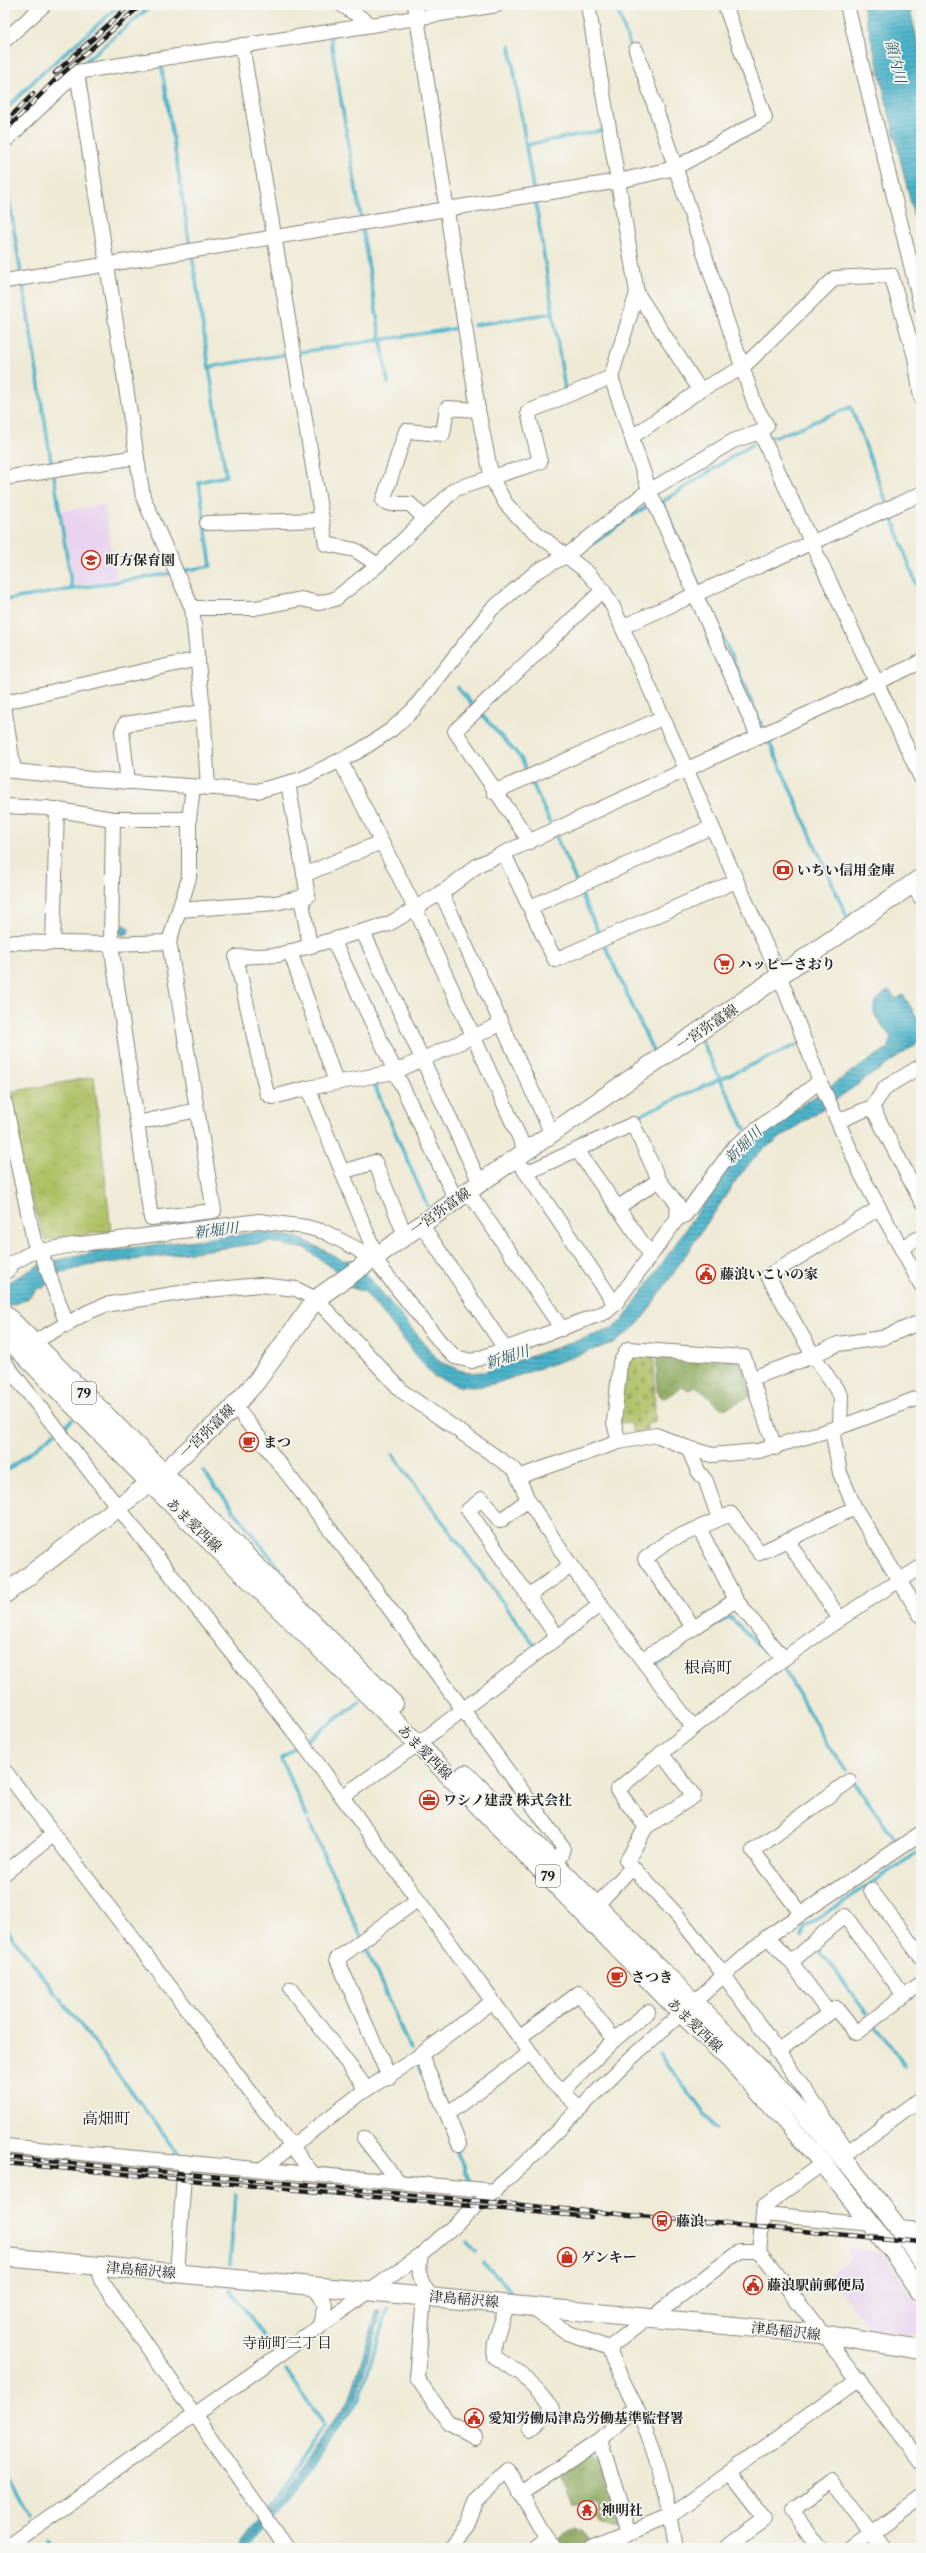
<svg xmlns="http://www.w3.org/2000/svg" width="926" height="2553" font-family="'Libre Caslon Text','Noto Serif JP',serif">
<defs>
<pattern id="grass-tufts" width="24" height="20" patternUnits="userSpaceOnUse"><rect width="24" height="20" fill="#aebf62"/><path d="M3 7l-1-3M5 7V3M7 7l1-3M15 17l-1-3M17 17v-4M19 17l1-3" fill="none" stroke="#95a454"/></pattern>
<pattern id="forest-crowns" width="20" height="18" patternUnits="userSpaceOnUse"><rect width="20" height="18" fill="#8aa658"/><path d="M2 6a3 3 0 1 1 6 0M12 15a3 3 0 1 1 6 0" fill="none" stroke="#708648"/></pattern>
<pattern id="cemetery-stones" width="16" height="16" patternUnits="userSpaceOnUse"><rect width="16" height="16" fill="#aebf62"/><path d="M2 7V4a2 2 0 0 1 4 0v3zM10 15v-3a2 2 0 0 1 4 0v3z" fill="#95a454"/></pattern>
<pattern id="water-rules" width="6" height="5" patternUnits="userSpaceOnUse"><rect width="6" height="5" fill="#4cb4ca"/><path d="M0 2.5h6" fill="none" stroke="#3e92a3"/></pattern>
</defs>
<rect width="100%" height="100%" fill="#f6f6f2"/>
<filter id="ink" filterUnits="userSpaceOnUse"><feTurbulence type="fractalNoise" baseFrequency=".025" numOctaves="2"/><feDisplacementMap in="SourceGraphic" scale="8" xChannelSelector="R" yChannelSelector="G"/><feConvolveMatrix kernelMatrix="1 2 1 2 8 2 1 2 1" color-interpolation-filters="sRGB"/></filter>
<filter id="wash" filterUnits="userSpaceOnUse"><feTurbulence type="fractalNoise" baseFrequency=".012" numOctaves="4" result="noise"/><feDisplacementMap in="SourceGraphic" scale="16" xChannelSelector="R" yChannelSelector="G"/><feGaussianBlur stdDeviation="0.9" result="paint"/><feColorMatrix in="noise" values="0 0 0 0 0 0 0 0 0 0 0 0 0 0 0 0 0 1.4 0 .05"/><feComposite in="paint" operator="in"/></filter>
<g filter="url(#wash)">
<rect width="100%" height="100%" fill="#efead5"/>
<!-- built -->
<g fill="#e8d2ef">
<polygon points="104,504 117,579 74,586 62,511"/>
<polygon points="850,2248 881,2252 921,2309 921,2332 916,2335 869,2328 829,2276 852,2257 847,2250"/>
</g>
<!-- grass -->
<polygon fill="url(#grass-tufts)" stroke="#656e3f" points="94,1077 111,1231 45,1240 25,1181 5,1093"/>
<!-- forest -->
<g fill="url(#forest-crowns)" stroke="#53613a">
<polygon points="657,1356 737,1360 743,1365 752,1395 727,1408 721,1408 696,1386 689,1390 682,1387 665,1398 661,1397 657,1391"/>
<path d="M590 2452 596 2458 601 2457 619 2523 615 2525 601 2521 598 2516 601 2505 598 2500C588 2499 581 2507 571 2506L560 2480 567 2466Z"/>
<path d="M577 2528 584 2532 592 2545 585 2548H559L556 2546C557 2534 566 2529 577 2528Z"/>
</g>
<!-- cemetery -->
<polygon fill="url(#cemetery-stones)" stroke="#656e3f" points="654,1354 655,1422 647,1424 647,1431 634,1433 630,1422 616,1424 628,1355"/>
<!-- water -->
<g fill="url(#water-rules)" stroke="#346873">
<polygon points="863,5 909,5 921,57 921,245"/>
<circle cx="124" cy="930" r="5"/>
<path d="M889 990 896 999 903 995 921 1023V1041L761 1151 739 1176 645 1315 637 1325 616 1342 494 1384 473 1387 459 1386 433 1376 365 1292 349 1287 335 1270 306 1249 270 1242 86 1266 58 1274 42 1289 40 1287 26 1300 5 1307V1284L43 1263 92 1253 91 1250 96 1249 97 1252 260 1232 300 1238 343 1260H350L367 1275 440 1362 467 1373 484 1372 609 1330 622 1321 724 1174 748 1147 799 1107 889 1047 891 1038C877 1016 861 1009 889 990Z"/>
<polygon points="377,2311 381,2312 357,2397 246,2548 239,2548 349,2400"/>
</g>
<g fill="none" stroke-linecap="round" stroke-linejoin="round">
<!-- stream -->
<g stroke="#4cb4ca" stroke-width="3.5">
<polyline points="616,5 631,49"/>
<polyline points="330,35 361,218"/>
<polyline points="510,46 533,189"/>
<polyline points="161,63 190,246"/>
<polyline points="82,64 152,5"/>
<polyline points="5,110 39,76 120,5"/>
<polyline points="526,145 604,130"/>
<polyline points="5,173 21,274"/>
<polyline points="362,227 388,383"/>
<polyline points="192,255 209,367"/>
<polyline points="23,284 52,467"/>
<polyline points="553,313 565,390 563,391"/>
<polyline points="474,325 553,313 535,199"/>
<polyline points="301,352 458,328"/>
<polyline points="770,436 776,437 851,407 887,503"/>
<polyline points="54,476 72,589"/>
<polyline points="891,514 921,598"/>
<polyline points="632,516 649,505"/>
<polyline points="594,543 625,521"/>
<polyline points="182,571 211,566 199,482 226,476 209,367 289,354"/>
<polyline points="700,587 662,502 752,444"/>
<polyline points="705,597 763,728"/>
<polyline points="5,600 172,573"/>
<polyline points="457,687 473,705"/>
<polyline points="481,714 521,758 527,772"/>
<polyline points="768,739 847,917"/>
<polyline points="532,782 552,827"/>
<polyline points="556,836 576,881"/>
<polyline points="580,891 600,936"/>
<polyline points="605,946 653,1051"/>
<polyline points="701,1040 745,1129"/>
<polyline points="372,1080 427,1205"/>
<polyline points="631,1119 796,1045"/>
<polyline points="63,1428 72,1420"/>
<polyline points="393,1455 536,1647"/>
<polyline points="203,1471 293,1586"/>
<polyline points="5,1472 55,1433"/>
<polyline points="782,1665 830,1749 846,1770"/>
<polyline points="653,1667 698,1634 730,1617 774,1660"/>
<polyline points="306,1741 359,1702"/>
<polyline points="298,1745 281,1759 307,1817"/>
<polyline points="853,1781 896,1840"/>
<polyline points="309,1822 361,1937"/>
<polyline points="5,1927 56,1994"/>
<polyline points="802,1937 804,1928 921,1850"/>
<polyline points="366,1948 410,2049"/>
<polyline points="819,1949 867,2014"/>
<polyline points="60,1998 179,2154"/>
<polyline points="876,2026 905,2066"/>
<polyline points="659,2054 716,2129"/>
<polyline points="418,2065 430,2093"/>
<polyline points="454,2146 470,2182"/>
<polyline points="468,2242 476,2252"/>
<polyline points="484,2263 514,2295"/>
<polyline points="230,2265 235,2194"/>
<polyline points="230,2289 270,2345"/>
<polyline points="5,2477 30,2513"/>
<polyline points="266,2507 324,2425 286,2370"/>
<polyline points="271,2518 360,2398 387,2309"/>
<polyline points="47,2537 54,2548"/>
<polyline points="249,2548 266,2525"/>
</g>
</g>
</g>
<g filter="url(#ink)">
<g fill="none" stroke-linecap="round" stroke-linejoin="round">
<defs>
<g id="minor">
<polyline points="342,5 370,24"/>
<polyline points="415,5 478,410 492,479 506,504 525,524 587,572 603,590 613,607 780,977 821,1084 862,1176 921,1285"/>
<polyline points="847,5 921,306"/>
<polyline points="5,40 44,5"/>
<polyline points="242,45 326,544 355,550 378,565"/>
<polyline points="5,141 77,72"/>
<polyline points="5,281 619,181 675,168 765,118 725,5"/>
<polyline points="637,293 700,390"/>
<polyline points="611,377 650,492 758,736"/>
<polyline points="760,432 921,778"/>
<polyline points="632,437 700,390 742,368 835,278 891,275 915,357 921,397"/>
<polyline points="5,478 137,457"/>
<polyline points="425,519 410,504 391,504 383,501 406,431 443,434 447,408 478,410"/>
<polyline points="207,523 322,520"/>
<polyline points="192,608 255,608 301,599 319,603 335,599 378,565 455,489 540,462 528,412 611,377 637,293 588,5"/>
<polyline points="622,627 921,494"/>
<polyline points="5,702 198,659"/>
<polyline points="5,713 14,771"/>
<polyline points="340,760 415,908 526,1152"/>
<polyline points="5,770 91,779 257,791 302,779 359,751 391,730 413,710 491,610 537,571 566,556 644,494 733,441 760,432 767,426 755,405 636,50"/>
<polyline points="128,782 122,731 125,724 203,712"/>
<polyline points="208,788 203,709 192,608 143,497 77,72 497,5"/>
<polyline points="494,792 662,718"/>
<polyline points="5,806 46,808 113,819 189,819"/>
<polyline points="113,819 111,944 151,1218 214,1211 169,942 189,878 189,819 193,787"/>
<polyline points="530,842 455,731 603,590"/>
<polyline points="504,854 555,960 736,881"/>
<polyline points="304,875 381,842"/>
<polyline points="912,884 921,898"/>
<polyline points="441,892 552,1134"/>
<polyline points="301,897 310,946"/>
<polyline points="530,907 712,827"/>
<polyline points="179,910 275,903 308,896 288,783"/>
<polyline points="363,932 480,1183"/>
<polyline points="333,940 456,1200"/>
<polyline points="5,942 111,944 169,942"/>
<polyline points="53,943 57,809"/>
<polyline points="290,951 336,1082"/>
<polyline points="308,1088 394,1072 501,1024"/>
<polyline points="5,1103 34,1241 41,1252 67,1325"/>
<polyline points="872,1107 921,1201"/>
<polyline points="838,1121 872,1107 886,1087 921,1066"/>
<polyline points="137,1123 197,1110"/>
<polyline points="577,1150 651,1255"/>
<polyline points="521,1165 615,1304"/>
<polyline points="342,1172 375,1162 405,1235"/>
<polyline points="526,1173 633,1124 659,1180 678,1205 677,1219 615,1304 606,1312 472,1361 455,1357 441,1343 381,1268 308,1088 273,1097 267,1094 236,957 278,955 389,924 447,889 478,865 921,662"/>
<polyline points="468,1191 562,1329"/>
<polyline points="617,1208 659,1180"/>
<polyline points="677,1219 685,1215 734,1147 820,1081"/>
<polyline points="421,1224 506,1350"/>
<polyline points="901,1248 921,1237"/>
<polyline points="5,1272 10,1269 11,1264 31,1253 73,1245 259,1221 306,1227 325,1232 357,1249 370,1260"/>
<polyline points="34,1342 88,1312 105,1305 186,1292 260,1285 296,1289 316,1299 403,1392 515,1470 528,1500 571,1566 693,1727"/>
<polyline points="813,1355 838,1344 882,1338 921,1322"/>
<polyline points="5,1363 298,1737 553,2083 580,2108"/>
<polyline points="752,1378 814,1356"/>
<polyline points="235,1406 365,1575 563,1847 561,1855 554,1863"/>
<polyline points="840,1427 841,1396 813,1355 768,1276 879,1208"/>
<polyline points="832,1430 840,1473 855,1508"/>
<polyline points="619,1442 614,1423 620,1363 628,1349 744,1357 775,1448"/>
<polyline points="688,1448 698,1471 706,1481 719,1519"/>
<polyline points="518,1477 619,1442 656,1435 688,1448 712,1455 758,1451 840,1427 921,1397"/>
<polyline points="528,1500 500,1521 482,1499 468,1510 558,1638"/>
<polyline points="699,1528 736,1600"/>
<polyline points="787,1540 840,1619"/>
<polyline points="528,1596 571,1566"/>
<polyline points="785,1658 776,1650 736,1600 694,1628 645,1559 668,1541 731,1514 760,1553 855,1508 921,1616"/>
<polyline points="642,1659 694,1628"/>
<polyline points="5,1771 313,2174"/>
<polyline points="343,1796 418,1744 601,1604"/>
<polyline points="646,1827 694,1796 661,1753"/>
<polyline points="5,1873 53,1835"/>
<polyline points="871,1890 921,1957"/>
<polyline points="597,1905 632,1867"/>
<polyline points="801,1913 753,1851 849,1781"/>
<polyline points="767,1937 791,1962 829,2013"/>
<path d="M791 1962C810 1947 825 1930 845 1916L904 1996"/>
<polyline points="291,1989 361,2081 364,2091"/>
<polyline points="519,2038 579,1993 614,2040"/>
<polyline points="777,2052 836,2008 856,2033 921,1983"/>
<polyline points="421,2055 447,2114"/>
<polyline points="389,2077 337,1959 417,1900"/>
<polyline points="563,2091 614,2040 648,2012"/>
<polyline points="364,2138 398,2182"/>
<polyline points="459,2144 447,2114 530,2053"/>
<polyline points="5,2146 495,2191"/>
<path d="M848 2151 724 1975 677 1915 627 1861 646 1827 617 1790C713 1710 813 1632 921 1567"/>
<polyline points="841,2157 921,2098"/>
<polyline points="823,2163 764,2206 759,2251 921,2462"/>
<polyline points="262,2169 364,2091 412,2061 492,2002"/>
<polyline points="764,2214 872,2224"/>
<polyline points="898,2228 921,2230"/>
<path d="M421 2255C417 2273 420 2283 432 2297"/>
<polyline points="97,2267 101,2280 287,2548"/>
<polyline points="177,2273 185,2162"/>
<polyline points="309,2284 320,2295 325,2305 319,2328"/>
<polyline points="424,2296 417,2378 448,2422 475,2437"/>
<polyline points="508,2303 495,2341 494,2357 522,2374 553,2409 530,2429"/>
<polyline points="529,2306 568,2333 609,2348"/>
<path d="M649 2317 609 2348C619 2378 636 2403 647 2432 662 2469 668 2509 675 2548"/>
<polyline points="659,2318 660,2311 740,2251 759,2251"/>
<polyline points="600,2440 629,2533"/>
<polyline points="520,2494 600,2440 635,2406"/>
<polyline points="5,2548 421,2255 526,2162 631,2058 767,1937 921,1833"/>
<polyline points="450,2548 468,2525 476,2501 508,2470 547,2540"/>
<polyline points="536,2548 547,2540 553,2548"/>
<polyline points="593,2548 670,2516 859,2379"/>
<polyline points="724,2548 765,2518 730,2473"/>
<polyline points="820,2548 792,2510 831,2481 882,2548"/>
<polyline points="852,2548 921,2497"/>
</g>
<g id="major">
<polyline points="5,1314 394,1704"/>
<polyline points="5,1336 149,1482 418,1744 681,2013 730,2060 823,2163 892,2251 921,2293"/>
<polyline points="5,1594 164,1472 228,1413 256,1382 316,1299 480,1183 921,878"/>
<path d="M465 1774C532 1840 597 1907 664 1973 756 2063 849 2154 921 2260"/>
<polyline points="5,2257 820,2334 921,2350"/>
</g>
</defs>
<!-- minor casing -->
<use href="#minor" stroke="#868378" stroke-width="16"/>
<!-- major casing -->
<use href="#major" stroke="#868378" stroke-width="20"/>
<!-- minor -->
<use href="#minor" stroke="#fff" stroke-width="14"/>
<!-- major -->
<use href="#major" stroke="#fff" stroke-width="18"/>
<defs>
<g id="rail">
<polyline points="55,73 130,5"/>
<polyline points="5,122 33,94"/>
<polyline points="5,131 54,81 141,5"/>
<polyline points="5,2157 921,2242"/>
<polyline points="5,2163 591,2217"/>
</g>
</defs>
<!-- rail casing -->
<use href="#rail" stroke="#1c1c1c" stroke-width="4.5"/>
<!-- rail -->
<use href="#rail" stroke="#f6f6f2" stroke-width="3" stroke-dasharray="9" stroke-linecap="butt"/>
</g>
</g>
<!-- icons -->
<defs>
<symbol id="school-ring" viewBox="-11 -11 22 22"><circle r="9.5" fill="#f6f6f2" stroke="#c8321e" stroke-width="1.5"/><path d="M0-5L7-2L0 1L-7-2ZM-4 1L0 2.5L4 1V4Q0 6-4 4Z" fill="#c8321e"/></symbol>
<symbol id="bank-ring" viewBox="-11 -11 22 22"><circle r="9.5" fill="#f6f6f2" stroke="#c8321e" stroke-width="1.5"/><path d="M-6-4H6V4H-6ZM0-2.3a2.3 2.3 0 1 0 0 4.6a2.3 2.3 0 1 0 0-4.6Z" fill="#c8321e"/></symbol>
<symbol id="supermarket-ring" viewBox="-11 -11 22 22"><circle r="9.5" fill="#f6f6f2" stroke="#c8321e" stroke-width="1.5"/><path d="M-6-5.5h2.5l.6 2H6L4.5 2H-2.5L-4.4-4H-6ZM-1.5 3.2a1.3 1.3 0 1 0 .1 0ZM3 3.2a1.3 1.3 0 1 0 .1 0Z" fill="#c8321e"/></symbol>
<symbol id="civic-ring" viewBox="-11 -11 22 22"><circle r="9.5" fill="#f6f6f2" stroke="#c8321e" stroke-width="1.5"/><path d="M-.6-6.5H3V-4.5H.6V-3L4-1V1h2V6H-6V1h2V-1L-.6-3ZM-1.2 2.5V6h2.4V2.5Z" fill="#c8321e"/></symbol>
<symbol id="cafe-ring" viewBox="-11 -11 22 22"><circle r="9.5" fill="#f6f6f2" stroke="#c8321e" stroke-width="1.5"/><path d="M-5.5-4.5H6V0H3Q3 3.5 0 3.5H-2.5Q-5.5 3.5-5.5 0ZM3-3.2v2h1.7v-2ZM-6 4.5H4V6H-6Z" fill="#c8321e"/></symbol>
<symbol id="office-ring" viewBox="-11 -11 22 22"><circle r="9.5" fill="#f6f6f2" stroke="#c8321e" stroke-width="1.5"/><path d="M-6-3h4V-5.5h4V-3h4V5H-6ZM-1-4.5V-3h2v-1.5ZM-6 0V1H6V0Z" fill="#c8321e"/></symbol>
<symbol id="station-ring" viewBox="-11 -11 22 22"><circle r="9.5" fill="#f6f6f2" stroke="#c8321e" stroke-width="1.5"/><path d="M-3-6H3Q5-6 5-4V2Q5 4 3 4L4.5 6H3L1.5 4h-3L-3 6H-4.5L-3 4Q-5 4-5 2V-4Q-5-6-3-6ZM-3.5-4v3h7v-3ZM-3.5 1v1.5H-2V1ZM2 1v1.5H3.5V1Z" fill="#c8321e"/></symbol>
<symbol id="shop-ring" viewBox="-11 -11 22 22"><circle r="9.5" fill="#f6f6f2" stroke="#c8321e" stroke-width="1.5"/><path d="M-5-2.5h2.3a2.7 3.5 0 0 1 5.4 0H5L5.5 6h-11ZM-1.5-2.5h3a1.5 2.3 0 0 0-3 0Z" fill="#c8321e"/></symbol>
<symbol id="temple-ring" viewBox="-11 -11 22 22"><circle r="9.5" fill="#f6f6f2" stroke="#c8321e" stroke-width="1.5"/><path d="M0-6L5-2H3V0L6.5 2.5H4V6H1.5V3h-3V6H-4V2.5H-6.5L-3 0V-2H-5Z" fill="#c8321e"/></symbol>
</defs>
<g fill-rule="evenodd">
<use href="#school-ring" x="80" y="549" width="22" height="22"/>
<use href="#bank-ring" x="772" y="859" width="22" height="22"/>
<use href="#supermarket-ring" x="713" y="953" width="22" height="22"/>
<use href="#civic-ring" x="695" y="1263" width="22" height="22"/>
<use href="#cafe-ring" x="238" y="1431" width="22" height="22"/>
<use href="#office-ring" x="418" y="1789" width="22" height="22"/>
<use href="#cafe-ring" x="606" y="1966" width="22" height="22"/>
<use href="#station-ring" x="651" y="2210" width="22" height="22"/>
<use href="#shop-ring" x="556" y="2246" width="22" height="22"/>
<use href="#civic-ring" x="742" y="2274" width="22" height="22"/>
<use href="#civic-ring" x="463" y="2407" width="22" height="22"/>
<use href="#temple-ring" x="576" y="2499" width="22" height="22"/>
</g>
<g text-anchor="middle" dominant-baseline="central" stroke-width="3.5" stroke-linejoin="round" paint-order="stroke">
<!-- shield labels -->
<g fill="#f6f6f2" stroke="#5d5d5c" stroke-width="1">
<rect x="72" y="1382" width="24" height="22" rx="3"/>
<rect x="536" y="1865" width="24" height="22" rx="3"/>
</g>
<g font-size="13" font-weight="bold" fill="#1c1c1c">
<text x="84" y="1393">79</text>
<text x="548" y="1876">79</text>
</g>
<!-- poi labels -->
<g font-size="14" font-weight="bold" fill="#1c1c1c" stroke="#f6f6f2" text-anchor="start">
<text x="105" y="560">町方保育園</text>
<text x="797" y="870">いちい信用金庫</text>
<text x="738" y="964">ハッピーさおり</text>
<text x="720" y="1274">藤浪いこいの家</text>
<text x="263" y="1442">まつ</text>
<text x="443" y="1800">ワシノ建設 株式会社</text>
<text x="631" y="1977">さつき</text>
<text x="676" y="2221">藤浪</text>
<text x="581" y="2257">ゲンキー</text>
<text x="767" y="2285">藤浪駅前郵便局</text>
<text x="488" y="2418">愛知労働局津島労働基準監督署</text>
<text x="601" y="2510">神明社</text>
</g>
<!-- street labels -->
<g font-size="14" fill="#1c1c1c" stroke="#f6f6f2">
<text transform="translate(707 1027) rotate(-34)">一宮弥富線</text>
<text transform="translate(440 1211) rotate(-35)">一宮弥富線</text>
<text transform="translate(207 1431) rotate(-44)">一宮弥富線</text>
<text transform="translate(194 1525) rotate(44)">あま愛西線</text>
<text transform="translate(425 1752) rotate(45)">あま愛西線</text>
<text transform="translate(695 2025) rotate(44)">あま愛西線</text>
<text transform="translate(141 2270) rotate(5)">津島稲沢線</text>
<text transform="translate(464 2299) rotate(5)">津島稲沢線</text>
<text transform="translate(786 2331) rotate(6)">津島稲沢線</text>
</g>
<!-- water labels -->
<g font-size="15" font-style="italic" fill="#2f5962" stroke="#f6f6f2">
<text transform="translate(896 61) rotate(76)">領内川</text>
<text transform="translate(743 1145) rotate(-45)">新堀川</text>
<text transform="translate(216 1230) rotate(-7)">新堀川</text>
<text transform="translate(507 1357) rotate(-18)">新堀川</text>
</g>
<!-- neighbourhood labels -->
<g font-size="15" fill="#1c1c1c" stroke="#f6f6f2">
<text x="287" y="2342">寺前町三丁目</text>
</g>
<!-- quarter labels -->
<g font-size="16" fill="#1c1c1c" stroke="#f6f6f2">
<text x="708" y="1667">根高町</text>
<text x="106" y="2118">高畑町</text>
</g>
</g>
<!-- margin -->
<rect width="926" height="2553" fill="none" stroke="#f6f6f2" stroke-width="20"/>
</svg>
